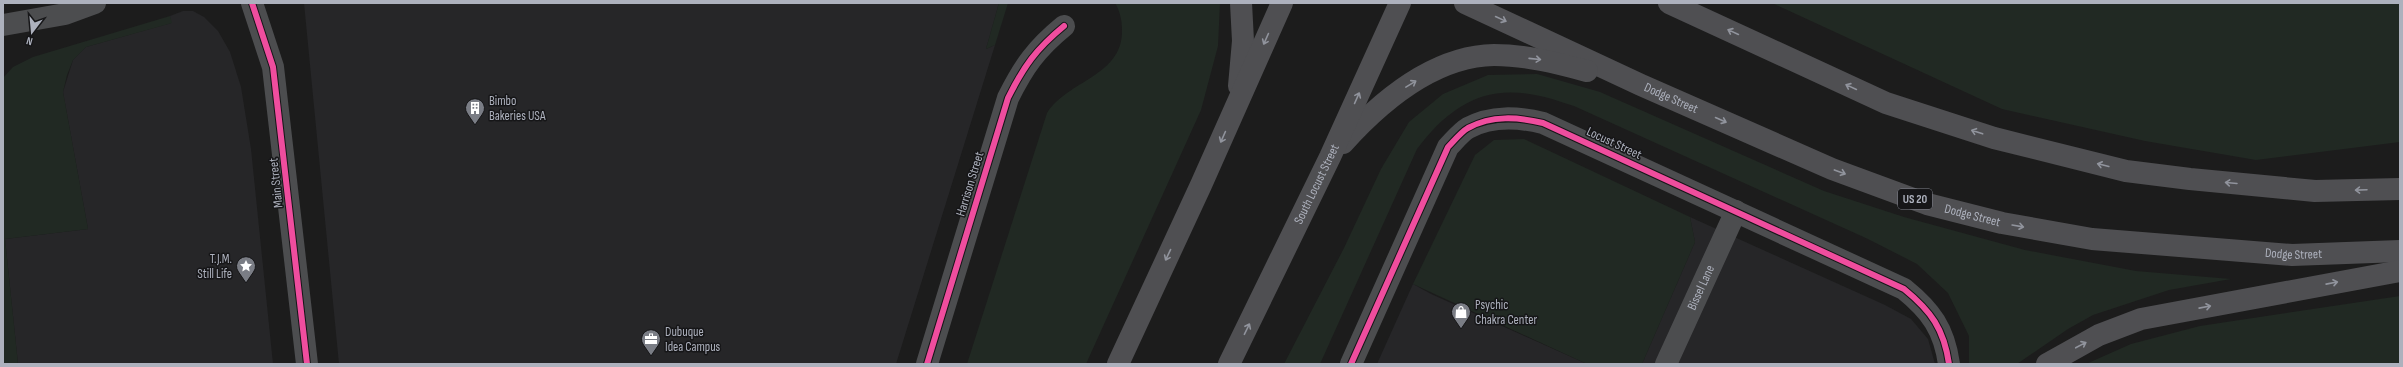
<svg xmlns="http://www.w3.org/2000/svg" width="2403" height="367" font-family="'Sofia Sans Condensed',sans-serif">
<rect width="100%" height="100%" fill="#1c1c1c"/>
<!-- built -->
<g fill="#262628">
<polygon points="304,3 999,3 986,49 995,45 896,364 339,364"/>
<polygon points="183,11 193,11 204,17 218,31 230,52 241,87 251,149 273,364 18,364 5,239 88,229 63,92 73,60 86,47 171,23 170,16"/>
<polygon points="1690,217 1885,305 1911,319 1928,339 1935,364 1642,364 1695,242"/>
<polygon points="1413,284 1431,294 1587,364 1377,364"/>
</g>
<!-- green -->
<g fill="#212923">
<polygon points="999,3 1008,3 995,45 986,49"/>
<path d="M1115 3H1220L1218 46 1201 110 1086 364H967L1047 113C1068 80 1123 76 1122 30 1122 21 1120 11 1115 3Z"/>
<polygon points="1772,3 2400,3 2400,142 2256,160 2145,141 2002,109"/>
<polygon points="170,16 172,23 86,47 73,60 67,75 63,92 88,229 5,239 18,364 3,364 3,78 13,67 33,57"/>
<path d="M1537 74 1600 92 1824 191 1904 217 2025 250 2136 271 2231 279 2169 290 2093 315 2068 329 2017 364H1969V336L1948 293 1917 264 1868 239 1574 106C1561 102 1548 97 1535 95 1482 84 1447 109 1417 149L1320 364H1284L1344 248 1381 169 1409 122 1443 94 1488 75Z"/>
<polygon points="1524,139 1690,217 1695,242 1642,364 1587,364 1413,284 1475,155 1494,140"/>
<polygon points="2400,296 2400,364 2086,364 2131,344 2200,326"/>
</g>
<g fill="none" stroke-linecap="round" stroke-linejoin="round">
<!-- street -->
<g stroke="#4c4d4f" stroke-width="22">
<polyline points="252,3 273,67 307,364"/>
<polyline points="3,25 65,14 95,3"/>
<path d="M927 364 1008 98C1024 66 1036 49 1064 26"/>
<path d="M1351 364 1448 147C1454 141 1461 132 1468 128 1492 115 1518 117 1543 123L1904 289C1931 311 1944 329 1949 364"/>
<path id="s1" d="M1666 364 1736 211"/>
</g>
<!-- highway -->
<g stroke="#4f4f52" stroke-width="22">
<path id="s2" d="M1465 3 1641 85 1832 169 1927 204 2002 223 2092 239 2292 255 2400 251"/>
<polyline points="1669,3 1886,103 1994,138 2126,171 2190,179 2315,191 2400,189"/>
<polyline points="1239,86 1243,41 1241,3"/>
<path d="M1343 143C1381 101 1435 56 1494 55 1526 55 1557 63 1587 71"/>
<polyline points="1118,364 1201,185 1282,3"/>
<path id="s3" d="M1229 364 1330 157 1400 3"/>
<polyline points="2047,364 2099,335 2141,319 2400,271"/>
</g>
<defs>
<g id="cycleway">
<polyline points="252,3 273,67 307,364"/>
<path d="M927 364 1008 98C1024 66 1036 49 1064 26"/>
<path d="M1351 364 1448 147C1454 141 1461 132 1468 128 1492 115 1518 117 1543 123L1904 289C1931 311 1944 329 1949 364"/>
</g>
</defs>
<!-- cycleway casing -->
<use href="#cycleway" stroke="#161618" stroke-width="8"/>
<!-- cycleway -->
<use href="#cycleway" stroke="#ef4d9e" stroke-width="6"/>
</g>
<!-- one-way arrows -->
<defs><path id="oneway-shaft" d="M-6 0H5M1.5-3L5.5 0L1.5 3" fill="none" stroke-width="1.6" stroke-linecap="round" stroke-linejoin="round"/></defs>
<g stroke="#91949d">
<use href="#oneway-shaft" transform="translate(1501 19) rotate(25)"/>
<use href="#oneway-shaft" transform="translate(1733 32) rotate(-155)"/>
<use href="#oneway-shaft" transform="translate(1266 39) rotate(114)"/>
<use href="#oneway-shaft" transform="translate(1535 59) rotate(6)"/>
<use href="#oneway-shaft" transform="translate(1411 84) rotate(-31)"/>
<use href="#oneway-shaft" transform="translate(1851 87) rotate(-155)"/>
<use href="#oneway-shaft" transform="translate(1357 98) rotate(-66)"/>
<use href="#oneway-shaft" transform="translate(1721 120) rotate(24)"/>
<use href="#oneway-shaft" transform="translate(1977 132) rotate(-162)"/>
<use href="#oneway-shaft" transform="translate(1223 137) rotate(114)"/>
<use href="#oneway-shaft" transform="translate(2103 165) rotate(-166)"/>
<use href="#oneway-shaft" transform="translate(1840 172) rotate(20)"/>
<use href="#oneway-shaft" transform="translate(2231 183) rotate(-175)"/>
<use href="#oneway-shaft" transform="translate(2361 190) rotate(178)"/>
<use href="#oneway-shaft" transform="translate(2018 226) rotate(10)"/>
<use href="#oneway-shaft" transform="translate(1168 255) rotate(115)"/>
<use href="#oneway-shaft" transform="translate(2332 283) rotate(-11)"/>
<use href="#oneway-shaft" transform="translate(2205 307) rotate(-11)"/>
<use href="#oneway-shaft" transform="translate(1247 329) rotate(-64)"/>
<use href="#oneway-shaft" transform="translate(2081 345) rotate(-28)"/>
</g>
<!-- icons -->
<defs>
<symbol id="building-pin" viewBox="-11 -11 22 30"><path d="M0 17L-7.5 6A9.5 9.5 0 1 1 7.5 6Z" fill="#7a7d85" stroke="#161618"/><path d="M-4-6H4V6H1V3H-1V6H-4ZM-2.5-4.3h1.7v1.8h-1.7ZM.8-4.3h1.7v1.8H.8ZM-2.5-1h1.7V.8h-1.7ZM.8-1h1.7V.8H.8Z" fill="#fff"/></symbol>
<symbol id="sight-pin" viewBox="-11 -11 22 30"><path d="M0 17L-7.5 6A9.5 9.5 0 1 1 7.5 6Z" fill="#7a7d85" stroke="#161618"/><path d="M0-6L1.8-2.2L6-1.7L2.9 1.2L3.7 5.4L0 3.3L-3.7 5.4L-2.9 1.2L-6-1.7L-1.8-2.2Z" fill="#fff"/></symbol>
<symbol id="shop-pin" viewBox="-11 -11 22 30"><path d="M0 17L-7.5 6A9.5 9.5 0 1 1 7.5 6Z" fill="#7a7d85" stroke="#161618"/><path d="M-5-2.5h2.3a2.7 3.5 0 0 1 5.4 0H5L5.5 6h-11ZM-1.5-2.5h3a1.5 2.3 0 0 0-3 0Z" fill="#fff"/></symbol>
<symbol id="office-pin" viewBox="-11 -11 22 30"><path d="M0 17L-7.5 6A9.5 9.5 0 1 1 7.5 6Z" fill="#7a7d85" stroke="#161618"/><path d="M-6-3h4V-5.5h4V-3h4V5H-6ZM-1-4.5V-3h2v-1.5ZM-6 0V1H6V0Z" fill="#fff"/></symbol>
</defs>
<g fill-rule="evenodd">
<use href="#building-pin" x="464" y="97" width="22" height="30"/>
<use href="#sight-pin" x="235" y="255" width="22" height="30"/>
<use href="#shop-pin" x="1450" y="301" width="22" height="30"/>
<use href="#office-pin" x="640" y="328" width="22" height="30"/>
</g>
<g text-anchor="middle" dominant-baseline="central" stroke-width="3" stroke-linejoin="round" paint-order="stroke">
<!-- shield labels -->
<rect fill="#161618" stroke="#80828c" stroke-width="1" x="1898" y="189" width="34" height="20" rx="3"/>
<g font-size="12" font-weight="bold" fill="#adb1bd">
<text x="1915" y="199">US 20</text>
</g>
<!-- street labels -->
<g font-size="13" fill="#adb1bd" stroke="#161618">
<text stroke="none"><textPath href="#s2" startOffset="227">Dodge Street</textPath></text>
<text transform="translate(1614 143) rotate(25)">Locust Street</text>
<text transform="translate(276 183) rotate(-96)">Main Street</text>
<text transform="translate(970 184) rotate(-73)">Harrison Street</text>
<text stroke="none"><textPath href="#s3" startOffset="200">South Locust Street</textPath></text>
<text stroke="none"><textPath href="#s2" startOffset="551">Dodge Street</textPath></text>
<text stroke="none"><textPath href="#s2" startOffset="875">Dodge Street</textPath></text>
<text stroke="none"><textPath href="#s1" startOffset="84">Bissel Lane</textPath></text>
</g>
<!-- poi labels -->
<g font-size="13" fill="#adb1bd" stroke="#161618" text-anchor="start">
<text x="489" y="101">Bimbo<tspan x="489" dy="15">Bakeries USA</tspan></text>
<text x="232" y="259" text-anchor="end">T.J.M.<tspan x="232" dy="15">Still Life</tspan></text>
<text x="1475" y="305">Psychic<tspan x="1475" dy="15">Chakra Center</tspan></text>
<text x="665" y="332">Dubuque<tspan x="665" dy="15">Idea Campus</tspan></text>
</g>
</g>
<!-- border -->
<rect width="2403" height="367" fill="none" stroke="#adb1bd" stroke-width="8"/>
<!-- north arrow -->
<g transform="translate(32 32) rotate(196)" stroke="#161618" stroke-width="3" paint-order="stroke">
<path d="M0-3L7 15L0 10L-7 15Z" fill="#adb1bd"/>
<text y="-6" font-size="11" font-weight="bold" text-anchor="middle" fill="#adb1bd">N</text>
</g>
</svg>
